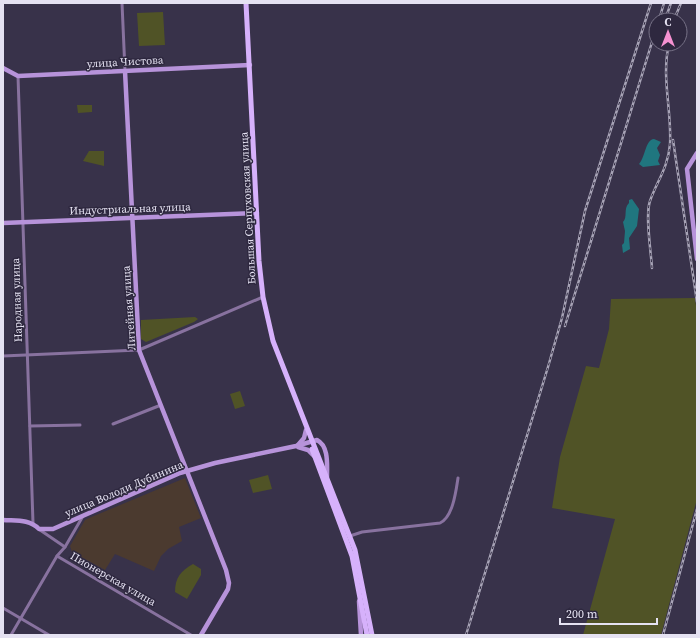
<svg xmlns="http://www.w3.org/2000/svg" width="700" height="638" font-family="'Source Serif 4',serif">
<rect width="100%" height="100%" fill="#38324a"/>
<!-- medical -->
<polygon fill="#4b3a2f" points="185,478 201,518 179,527 182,541 168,549 161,556 154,571 115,554 105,570 72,552 70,546 85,520 89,518"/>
<!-- green -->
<g fill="#505326">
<polygon points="163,12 165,45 139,46 137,13"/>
<polygon points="92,105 92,112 78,113 77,105"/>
<polygon points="89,151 104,151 104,166 83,161"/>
<polygon points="695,298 697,313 697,499 661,635 583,635 615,519 552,508 560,457 586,366 599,368 609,329 611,299"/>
<polygon points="195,317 198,319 194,322 146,342 141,339 141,320"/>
<polygon points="240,391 245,406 235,409 230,394"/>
<polygon points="268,475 272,489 253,493 249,480"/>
<path d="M193 564 201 569V575L187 599 175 592C175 577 181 571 193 564Z"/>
</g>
<!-- water -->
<g fill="#20767f">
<path d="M654 139 661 142 657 148 660 155 658 161 660 165 643 167 639 164C646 156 645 140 654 139Z"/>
<path d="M632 199 639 209 637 226 629 238 630 249 623 253 622 245 624 243 625 231 623 222C628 217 623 209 629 203V200Z"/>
</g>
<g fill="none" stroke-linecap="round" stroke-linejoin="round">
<!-- street -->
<g stroke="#88729f" stroke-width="3">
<polyline points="122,3 125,71"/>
<polyline points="18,76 33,523"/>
<polyline points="3,356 139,350 263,297"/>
<polyline points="113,424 161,405"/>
<polyline points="30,426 80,425"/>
<polyline points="83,516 65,547 57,556 191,635"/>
<polyline points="40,530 65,547"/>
<path d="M350 536 362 532 440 523C453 517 456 491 458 478"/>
<polyline points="3,608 49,635"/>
<polyline points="11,635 57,556"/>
</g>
<!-- secondary -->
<g stroke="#b793da" stroke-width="4.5">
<polyline points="3,68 18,76 250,65"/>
<polyline points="125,71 139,350 226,570 229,583 228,589 201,635"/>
<polyline points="697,153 687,169 697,259"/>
<polyline points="3,223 257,213"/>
<polyline points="298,445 304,438 306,430"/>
<polyline points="298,447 308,450 314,456"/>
<path d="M3 520C17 521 29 519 39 529H53L180 473 215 463 296 446 317 440C329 446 327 465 327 477"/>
<polyline points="359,601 361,635"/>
</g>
<!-- primary -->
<g stroke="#d6b1fb" stroke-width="5">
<polyline points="246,3 259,261 263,297 273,341 355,550 372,635"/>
<polyline points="312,449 352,556 367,635"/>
</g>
<defs>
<g id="rail">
<polyline points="659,20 664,3"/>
<polyline points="665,20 671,3"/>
<polyline points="674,20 681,3"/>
<polyline points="673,140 697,302"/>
<path d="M652 268C651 252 645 215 650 201 657 181 668 168 670 144 672 111 661 77 669 44"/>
<polyline points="565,326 656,29"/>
<polyline points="466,635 548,367 562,318 585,211 651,3"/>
<polyline points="663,635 697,509"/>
</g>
</defs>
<!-- rail casing -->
<use href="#rail" stroke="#a8a4b7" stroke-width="2.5"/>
<!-- rail -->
<use href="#rail" stroke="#2e283f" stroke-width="1" stroke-dasharray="3" stroke-linecap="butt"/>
</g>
<g text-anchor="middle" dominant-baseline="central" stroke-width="3" stroke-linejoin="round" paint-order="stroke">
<!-- street labels -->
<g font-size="11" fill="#e5e2f2" stroke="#2e283f">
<text transform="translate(125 62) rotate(-3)">улица Чистова</text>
<text transform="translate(248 208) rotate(-93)">Большая Серпуховская улица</text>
<text transform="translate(130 209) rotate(-2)">Индустриальная улица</text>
<text transform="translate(17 300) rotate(-92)">Народная улица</text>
<text transform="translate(129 308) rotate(-94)">Литейная улица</text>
<text transform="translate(124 489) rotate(-23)">улица Володи Дубинина</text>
<text transform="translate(113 579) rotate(30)">Пионерская улица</text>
</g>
</g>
<!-- border -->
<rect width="700" height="638" fill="none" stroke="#e5e2f2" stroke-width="8"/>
<!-- north arrow -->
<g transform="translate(668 32)"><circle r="19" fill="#2e283f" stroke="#777287"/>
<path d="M0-3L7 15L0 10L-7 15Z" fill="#f591d1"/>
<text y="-6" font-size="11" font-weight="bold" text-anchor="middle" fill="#e5e2f2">С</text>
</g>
<!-- scale -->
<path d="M560 618v6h97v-6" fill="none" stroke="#e5e2f2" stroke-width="2"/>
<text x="566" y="618" font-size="12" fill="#e5e2f2" stroke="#2e283f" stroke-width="3" paint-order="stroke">200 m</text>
</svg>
